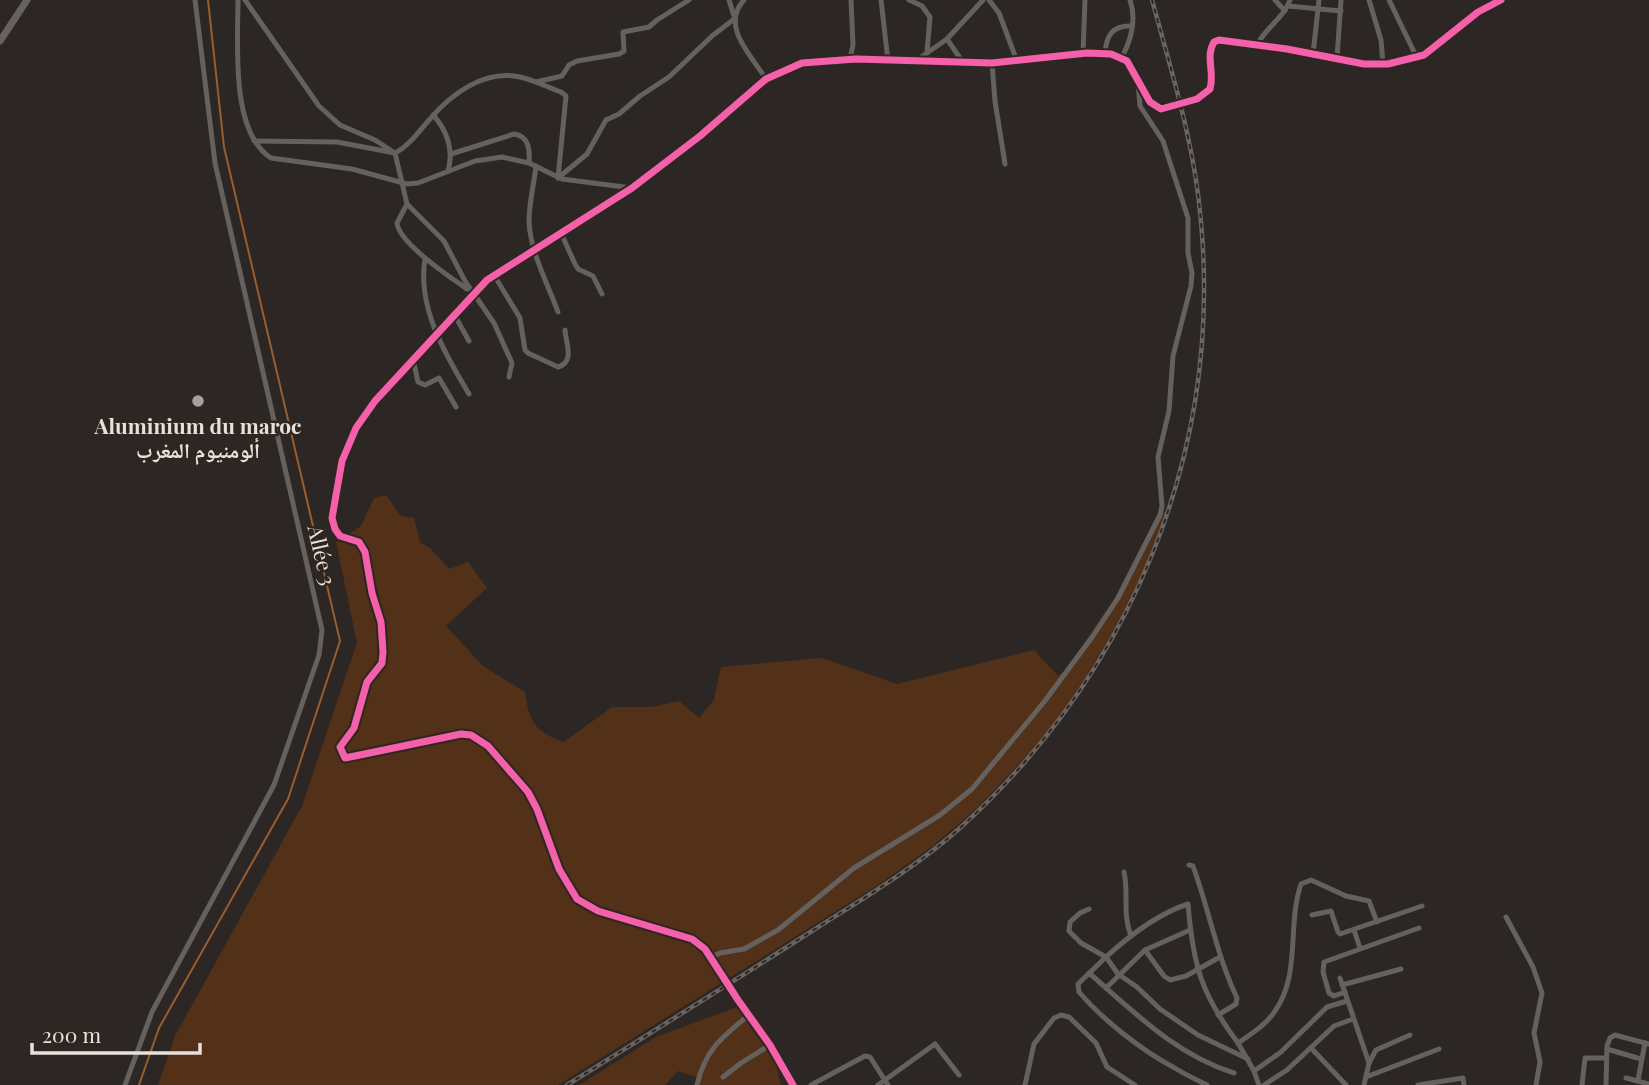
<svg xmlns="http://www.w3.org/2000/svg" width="1649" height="1085" font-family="'Playfair Display','Noto Naskh Arabic',serif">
<rect width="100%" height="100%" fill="#2c2724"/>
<!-- green -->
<g fill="#533118">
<path d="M386 495 401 516 414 518 420 542 431 549 449 569 468 562 487 588 446 626 483 666 525 692C529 722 535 732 564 742L612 707H652L679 701 699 718 714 700 721 667 822 658 897 684 1034 650 1058 676 1064 672 1114 599 1159 512H1166L1140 578 1114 631 1083 681 1046 736 976 809 933 846 878 885 558 1085H158L175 1036 302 806 357 643 336 542 361 526 374 498Z"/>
<polygon points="737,1007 776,1064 781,1085 699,1085 699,1078 678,1071 665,1085 579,1085 656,1037"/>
</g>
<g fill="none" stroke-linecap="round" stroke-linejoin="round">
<!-- stream -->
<polyline stroke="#9a5d2d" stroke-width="2" points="139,1085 159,1028 288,799 340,641 224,147 208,0"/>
<!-- street -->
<g stroke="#64615f" stroke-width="5">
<path d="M238 0C238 42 230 132 271 158L352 169 407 184 418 183 475 161 502 157 529 163 562 179 632 188"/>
<polyline points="245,0 319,106 340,125 375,140 395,153 407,204 444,241 465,281 494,323 512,363 509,377"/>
<polyline points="729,0 734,16"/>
<path d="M744 0C720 26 751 55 766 79"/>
<polyline points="881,0 888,61"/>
<polyline points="909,0 922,6 930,17 927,53"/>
<polyline points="989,0 999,13 1017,61"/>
<polyline points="1275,0 1285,11"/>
<polyline points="1369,0 1381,40 1383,64"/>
<polyline points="1389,0 1417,58"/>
<polyline points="1288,6 1341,11"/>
<polyline points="947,39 964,64"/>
<path d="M1257 45C1265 28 1284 18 1290 0"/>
<polyline points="1083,53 1085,0"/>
<path d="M1105 54C1106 35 1113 25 1132 26"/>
<polyline points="1313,54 1319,0"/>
<path d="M1122 57C1131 40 1137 20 1130 0"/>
<polyline points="1337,58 1341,0"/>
<polyline points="850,59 853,45 851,0"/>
<polyline points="917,60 947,39 983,0"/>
<polyline points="992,63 995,101 1005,164"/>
<polyline points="536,82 562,76 569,65 577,61 619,54 624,51 623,32 649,27 657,20 689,0"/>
<path d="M433 115C447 130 454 150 448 171"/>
<path d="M254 141 337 142 395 153C409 146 419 131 430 119 451 94 485 69 520 77 534 80 547 87 561 92L566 96 558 178"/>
<path d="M451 154 514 134C529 136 530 150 529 163"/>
<path d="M536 166C534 184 529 203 529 221 530 252 548 284 558 312"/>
<polyline points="558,178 587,154 606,120 619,114 640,96 669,77 712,36 733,20"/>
<path d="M407 204 397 223C399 243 450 277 467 289"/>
<polyline points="561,233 575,264 578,269 593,276 602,294"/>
<path d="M425 259C417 307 445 354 469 394"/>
<path d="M494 275 520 318 525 350 528 353 558 367C575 362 566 344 565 330"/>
<polyline points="454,314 469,341"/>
<polyline points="413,359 418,382 425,385 439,378 456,407"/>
<path d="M1189 865 1193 866C1209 910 1217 956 1237 998L1236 1004 1218 1015"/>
<path d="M1124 872C1129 894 1122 913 1131 936"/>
<path d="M1089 909 1080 913 1070 922 1069 931 1081 943 1106 957 1078 984 1079 992C1102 1019 1141 1050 1173 1067 1184 1074 1195 1079 1207 1085"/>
<polyline points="1312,915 1331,911 1338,932 1340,934 1422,906"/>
<polyline points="1506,917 1533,967 1542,993 1534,1033 1540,1062 1536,1085"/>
<polyline points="1354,930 1360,948"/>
<polyline points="1145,950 1164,976 1170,980 1186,976 1220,957"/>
<polyline points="711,957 720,953 744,949 778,930 854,868 940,815 972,789 1044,702 1093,636 1118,598 1160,515 1162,506 1158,457 1169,411 1173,356 1191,286 1192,273 1188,253 1188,218 1163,141 1140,106 1138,83"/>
<path d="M1089 973C1134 1012 1176 1055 1234 1073"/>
<polyline points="1340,978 1369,1063"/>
<polyline points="1342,985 1401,969"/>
<polyline points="1106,988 1145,950 1190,930"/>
<polyline points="1345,992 1334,996 1329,993 1323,972 1324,962 1419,928"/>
<path d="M1238 1043C1201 994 1193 965 1188 904 1157 914 1129 936 1106 957L1118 974 1137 987 1160 1009 1198 1035 1248 1059"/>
<polyline points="1311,1048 1346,1085"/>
<polyline points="1607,1049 1641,1059"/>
<path d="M1254 1071 1238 1043C1251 1034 1266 1025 1275 1011 1301 975 1287 924 1301 884L1311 880 1346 896 1369 901 1377 922"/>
<polyline points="723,1077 741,1063 770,1045"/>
<polyline points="1366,1077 1439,1049"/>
<polyline points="1626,1078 1649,1084"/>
<polyline points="1638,1080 1645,1043"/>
<polyline points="125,1085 152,1012 274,785 319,655 322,630 215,163 195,0"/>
<path d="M697 1085C705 1050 722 1037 749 1015"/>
<path d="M793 1085 770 1045 738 1000 705 949 692 939 598 911 577 899 559 869 537 809 528 792 488 746 471 735 461 734 355 756 345 758 340 747 354 728 367 682 382 663 383 652 381 622 372 593 365 552 359 542 340 536 335 529 332 518 342 461 356 428 375 401 487 280 632 188 700 136 766 79 802 63 856 59 992 63 1087 53 1111 54 1127 61 1150 102 1161 109 1197 99 1210 89C1215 72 1205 57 1214 42L1219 40 1287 49 1364 64H1388L1424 55 1478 12 1501 0"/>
<polyline points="811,1085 865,1056 870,1057 888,1085"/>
<polyline points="878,1085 935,1044 959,1075"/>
<polyline points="1025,1085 1034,1044 1054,1018 1061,1015 1069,1017 1096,1043 1107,1067 1135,1085"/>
<polyline points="1259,1085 1254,1071 1281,1052 1327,1007 1347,1001"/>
<polyline points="1264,1085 1287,1070 1334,1026 1353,1019"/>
<polyline points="1364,1085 1369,1063 1376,1050 1410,1035"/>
<polyline points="1418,1085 1463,1078 1464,1085"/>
<polyline points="1582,1085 1585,1058 1606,1058"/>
<polyline points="1606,1085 1607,1046 1610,1038 1615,1035 1649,1044"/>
</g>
<!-- secondary -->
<polyline stroke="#68625e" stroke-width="7" points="0,41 27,0"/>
<defs>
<path id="rail" d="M567 1085C649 1034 731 983 812 931 862 899 915 868 960 828 1131 673 1222 453 1201 222 1195 146 1172 73 1152 0"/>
</defs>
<!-- rail casing -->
<use href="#rail" stroke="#696563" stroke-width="4.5"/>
<!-- rail -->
<use href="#rail" stroke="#2f2620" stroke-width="2" stroke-dasharray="5" stroke-linecap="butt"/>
<defs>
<path id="cycleway" d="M793 1085 770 1045 738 1000 705 949 692 939 598 911 577 899 559 869 537 809 528 792 488 746 471 735 461 734 355 756 345 758 340 747 354 728 367 682 382 663 383 652 381 622 372 593 365 552 359 542 340 536 335 529 332 518 342 461 356 428 375 401 487 280 632 188 700 136 766 79 802 63 856 59 992 63 1087 53 1111 54 1127 61 1150 102 1161 109 1197 99 1210 89C1215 72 1205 57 1214 42L1219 40 1287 49 1364 64H1388L1424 55 1478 12 1501 0"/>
</defs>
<!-- cycleway casing -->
<use href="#cycleway" stroke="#2f2620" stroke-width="11"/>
<!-- cycleway -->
<use href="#cycleway" stroke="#f560ab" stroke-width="7"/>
</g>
<!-- markers -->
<circle fill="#a6a09c" stroke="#2f2620" stroke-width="2.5" cx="198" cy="401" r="7"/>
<g text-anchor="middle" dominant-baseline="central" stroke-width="5" stroke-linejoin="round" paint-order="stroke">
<!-- poi labels -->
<g font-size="21" font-weight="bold" fill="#e7e1dd" stroke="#2f2620">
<text x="198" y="425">Aluminium du maroc<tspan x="198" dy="24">ألومنيوم المغرب</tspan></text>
</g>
<!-- street labels -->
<g font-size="21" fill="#e7e1dd" stroke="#2f2620">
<text transform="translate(323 555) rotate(77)">Allée 3</text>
</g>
</g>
<!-- scale -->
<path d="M32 1043v10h168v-10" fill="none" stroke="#e7e1dd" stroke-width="3.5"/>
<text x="42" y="1043" font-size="21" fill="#e7e1dd" stroke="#2f2620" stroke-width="5" paint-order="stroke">200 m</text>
</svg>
